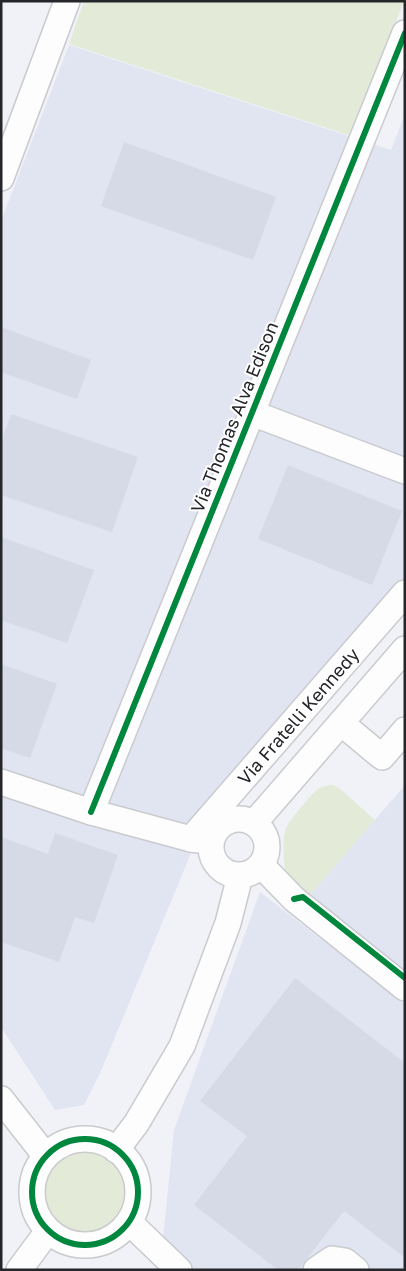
<svg xmlns="http://www.w3.org/2000/svg" width="406" height="1271" font-family="'Golos Text',sans-serif">
<rect width="100%" height="100%" fill="#f0f2f8"/>
<!-- built -->
<g fill="#e0e5f1">
<polygon points="69,45 391,150 405,114 405,584 208,812 101,1071 84,1105 55,1110 1,1027 1,221"/>
<polygon points="405,785 405,971 310,895"/>
<polygon points="260,892 405,1004 405,1270 179,1270 162,1248 174,1130"/>
</g>
<!-- green -->
<g fill="#e3ebd8">
<polygon points="84,1 404,1 351,136 69,44"/>
<path d="M333 785 339 788 375 820 310 895 286 877C284 865 282 842 285 831 286 824 312 793 318 789 323 786 328 785 333 785Z"/>
<circle cx="84" cy="1191" r="46"/>
</g>
<!-- building -->
<g fill="#d6dae6">
<polygon points="124,142 276,197 253,260 101,206"/>
<polygon points="1,327 91,360 77,399 1,372"/>
<polygon points="11,414 138,457 112,532 1,495 1,443"/>
<polygon points="288,465 402,511 372,585 258,539"/>
<polygon points="1,537 94,570 67,643 1,620"/>
<polygon points="1,664 57,684 30,758 1,748"/>
<polygon points="55,833 118,855 94,923 75,917 59,962 1,942 1,837 48,854"/>
<polygon points="295,978 405,1063 405,1258 344,1211 298,1270 278,1270 194,1205 247,1136 200,1101"/>
</g>
<g fill="none" stroke-linecap="round" stroke-linejoin="round">
<defs>
<g id="minor">
<polyline points="1,178 67,1"/>
<polyline points="252,413 405,471"/>
<polyline points="341,723 382,757 405,730"/>
<polyline points="1,782 91,812 191,839 208,841"/>
<polyline points="91,812 405,33"/>
<circle cx="239" cy="847" r="28"/>
<polyline points="254,823 405,649"/>
<polyline points="191,839 405,593"/>
<polyline points="261,865 294,899 405,988"/>
<polyline points="1,1099 45,1155"/>
<circle cx="85" cy="1192" r="53"/>
<polyline points="116,1150 136,1124 182,1046 228,923 240,876"/>
<polyline points="129,1222 179,1270"/>
<polyline points="19,1270 48,1231"/>
<polyline points="316,1270 332,1259 345,1261 356,1270"/>
</g>
</defs>
<!-- minor casing -->
<use href="#minor" stroke="#cacbcf" stroke-width="28"/>
<!-- minor -->
<use href="#minor" stroke="#fdfdfe" stroke-width="25"/>
<defs>
<g id="cycleway">
<polyline points="91,812 405,33"/>
<polyline points="294,899 303,897 405,978"/>
<circle cx="85" cy="1192" r="53"/>
</g>
</defs>
<!-- cycleway casing -->
<use href="#cycleway" stroke="#fff" stroke-width="9"/>
<!-- cycleway -->
<use href="#cycleway" stroke="#00873e" stroke-width="6"/>
</g>
<g text-anchor="middle" dominant-baseline="central" stroke-width="4" stroke-linejoin="round" paint-order="stroke">
<!-- street labels -->
<g font-size="18" fill="#25262a" stroke="#fff">
<text transform="translate(234 417) rotate(-68)">Via Thomas Alva Edison</text>
<text transform="translate(298 716) rotate(-49)">Via Fratelli Kennedy</text>
</g>
</g>
<!-- border -->
<rect width="406" height="1271" fill="none" stroke="#25262a" stroke-width="5"/>
</svg>
